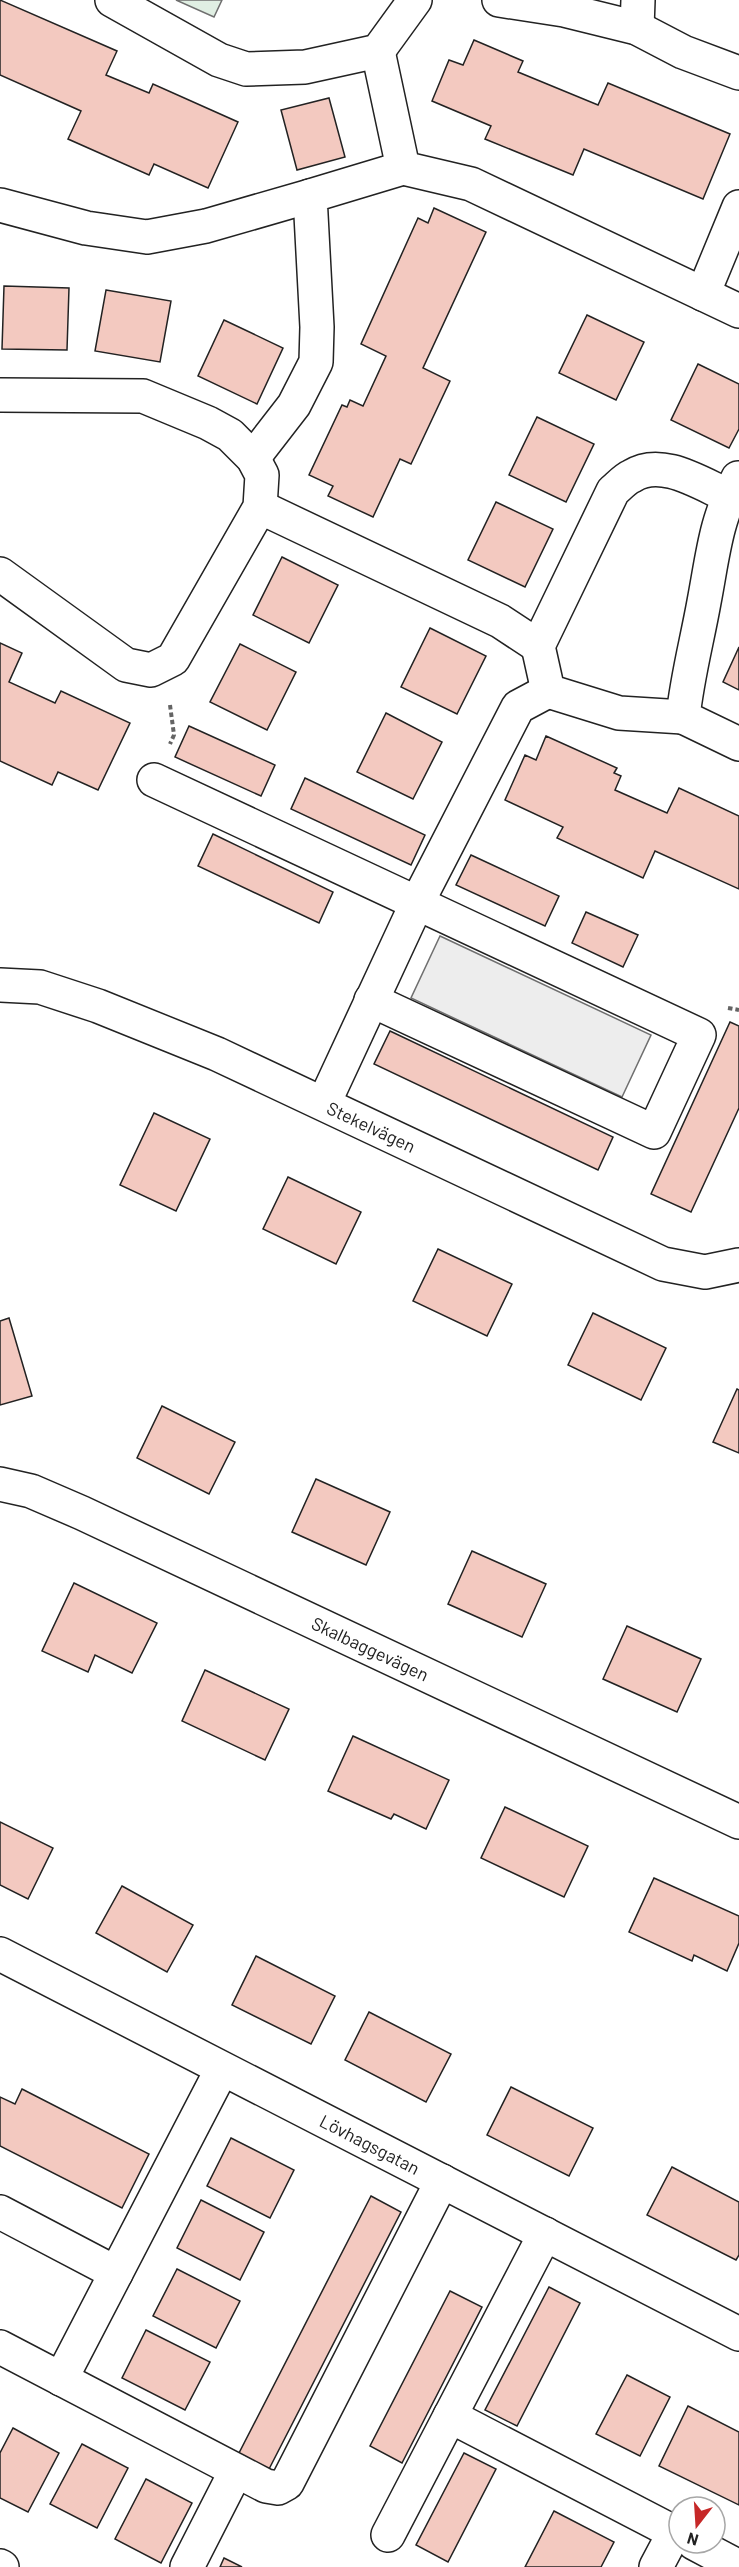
<svg xmlns="http://www.w3.org/2000/svg" width="739" height="2567" font-family="Barlow,sans-serif">
<rect width="100%" height="100%" fill="#fff"/>
<!-- green -->
<polygon fill="#e0efe3" stroke="#6f6f6f" stroke-width="1.5" points="176,0 222,0 214,17"/>
<!-- parking -->
<polygon fill="#ededed" stroke="#6f6f6f" stroke-width="1.5" points="440,936 651,1035 622,1097 411,998"/>
<!-- building -->
<g fill="#f3c9c0" stroke="#222" stroke-width="1.5">
<polygon points="0,0 117,51 106,75 149,93 153,84 238,122 208,188 154,164 149,175 68,139 81,111 0,75"/>
<polygon points="474,40 523,61 518,72 598,105 608,83 730,134 703,199 584,149 573,175 485,139 491,126 432,101 449,60 463,65"/>
<polygon points="329,98 345,157 297,170 281,110"/>
<polygon points="434,208 486,232 423,368 450,381 411,464 400,459 373,517 328,496 333,486 309,475 342,405 347,407 350,400 363,406 386,356 361,344 418,218 428,223"/>
<polygon points="4,286 69,288 67,350 2,349"/>
<polygon points="106,290 171,301 160,362 95,351"/>
<polygon points="587,315 644,342 616,400 559,373"/>
<polygon points="224,320 283,348 257,404 198,376"/>
<polygon points="698,364 739,384 739,429 729,448 671,420"/>
<polygon points="537,417 594,444 566,502 509,475"/>
<polygon points="496,502 553,529 525,587 468,560"/>
<polygon points="282,557 338,585 309,643 253,615"/>
<polygon points="430,628 486,656 457,714 401,687"/>
<polygon points="0,643 22,653 9,682 55,703 61,691 130,723 98,790 58,772 52,785 0,761"/>
<polygon points="240,644 296,672 267,730 210,702"/>
<polygon points="739,647 739,690 723,682"/>
<polygon points="386,713 442,742 413,799 357,772"/>
<polygon points="189,726 275,765 261,796 175,757"/>
<polygon points="546,736 617,768 614,773 621,776 615,790 667,813 679,788 739,816 739,889 655,851 643,878 557,838 563,827 505,800 525,755 536,760"/>
<polygon points="305,778 425,835 411,865 291,809"/>
<polygon points="213,834 333,892 319,923 198,866"/>
<polygon points="471,855 559,896 545,926 456,885"/>
<polygon points="586,912 638,935 623,967 572,943"/>
<polygon points="730,1022 739,1026 739,1108 691,1212 651,1194"/>
<polygon points="390,1031 613,1137 598,1170 374,1064"/>
<polygon points="154,1113 210,1139 176,1211 120,1185"/>
<polygon points="288,1177 361,1212 336,1264 263,1229"/>
<polygon points="438,1249 512,1284 487,1336 413,1301"/>
<polygon points="593,1313 666,1348 641,1400 568,1365"/>
<polygon points="9,1318 32,1396 0,1405 0,1321"/>
<polygon points="737,1389 739,1390 739,1453 713,1442"/>
<polygon points="162,1406 235,1442 209,1494 137,1458"/>
<polygon points="316,1479 390,1512 366,1565 292,1532"/>
<polygon points="472,1551 546,1584 522,1637 448,1604"/>
<polygon points="74,1583 157,1623 132,1673 95,1655 88,1672 42,1651"/>
<polygon points="627,1626 701,1659 677,1712 603,1679"/>
<polygon points="205,1670 289,1709 265,1760 182,1721"/>
<polygon points="353,1736 449,1780 426,1829 394,1814 391,1819 328,1791"/>
<polygon points="505,1807 588,1846 564,1897 481,1858"/>
<polygon points="0,1822 53,1848 28,1899 0,1885"/>
<polygon points="654,1878 739,1916 739,1943 727,1971 694,1955 692,1961 629,1932"/>
<polygon points="122,1886 193,1925 167,1972 96,1933"/>
<polygon points="256,1956 335,1996 311,2044 232,2005"/>
<polygon points="369,2012 451,2054 426,2102 345,2060"/>
<polygon points="511,2087 593,2128 569,2176 487,2135"/>
<polygon points="22,2089 149,2154 122,2208 0,2146 0,2097 15,2104"/>
<polygon points="231,2138 294,2170 270,2218 207,2186"/>
<polygon points="672,2167 739,2202 739,2255 736,2260 647,2215"/>
<polygon points="371,2196 401,2212 268,2471 238,2455"/>
<polygon points="201,2200 264,2232 240,2280 177,2248"/>
<polygon points="177,2269 240,2301 216,2348 153,2316"/>
<polygon points="549,2287 580,2303 517,2426 485,2410"/>
<polygon points="450,2291 482,2307 402,2463 370,2446"/>
<polygon points="146,2330 210,2362 185,2410 122,2378"/>
<polygon points="627,2375 670,2397 640,2456 596,2434"/>
<polygon points="688,2406 739,2432 739,2505 659,2466"/>
<polygon points="13,2428 59,2453 28,2512 0,2498 0,2453"/>
<polygon points="82,2444 128,2468 97,2528 50,2504"/>
<polygon points="464,2453 496,2469 448,2562 416,2545"/>
<polygon points="146,2479 192,2503 161,2563 115,2539"/>
<polygon points="554,2511 614,2542 601,2567 525,2567"/>
<polygon points="224,2558 242,2567 220,2567"/>
</g>
<g fill="none" stroke-linecap="round" stroke-linejoin="round">
<defs>
<g id="minor">
<polyline points="112,0 219,60 246,69 305,67 378,51 415,0"/>
<polyline points="499,0 564,10 637,28 683,52 739,73"/>
<polyline points="637,28 638,0"/>
<polyline points="378,51 403,168 471,184 739,311"/>
<polyline points="0,205 86,228 147,237 206,226 310,196"/>
<polyline points="703,294 739,207"/>
<polyline points="0,395 143,396 208,423 230,435 253,458 262,475 260,507 173,659 151,670 126,665 0,574"/>
<polyline points="253,458 294,405 316,362 317,327 310,196 403,168"/>
<path d="M738 478C715 522 713 555 704 602 697 641 687 678 683 717L739 744"/>
<polyline points="260,507 500,621 538,646"/>
<path d="M683 717 619 713 548 691 538 646 613 491C619 486 625 479 632 476 662 457 701 484 729 496"/>
<polyline points="154,780 699,1035 654,1132 371,1000"/>
<path id="s1" d="M0 985 40 987 98 1006 217 1054 663 1264 705 1272 739 1265"/>
<polyline points="324,1103 417,903 518,707 548,691"/>
<path id="s2" d="M0 1484 31 1491 82 1513 739 1822"/>
<path id="s3" d="M0 1954 739 2334"/>
<polyline points="0,2212 116,2273"/>
<polyline points="0,2347 266,2486 278,2488 287,2483 442,2181"/>
<polyline points="61,2379 222,2069"/>
<polyline points="450,2416 679,2535"/>
<polyline points="388,2535 545,2234"/>
<polyline points="694,2543 739,2567"/>
<polyline points="0,2566 2,2567"/>
<polyline points="187,2567 236,2471"/>
<polyline points="656,2567 674,2533"/>
</g>
</defs>
<!-- minor casing -->
<use href="#minor" stroke="#222" stroke-width="36"/>
<!-- path -->
<g stroke="#646464" stroke-width="4" stroke-dasharray="4.5 3" stroke-linecap="butt">
<polyline points="170,705 174,735 170,744"/>
<polyline points="728,1008 739,1010"/>
</g>
<!-- minor -->
<use href="#minor" stroke="#fff" stroke-width="33"/>
</g>
<g text-anchor="middle" dominant-baseline="central" stroke-width="4.5" stroke-linejoin="round" paint-order="stroke">
<!-- street labels -->
<g font-size="18" fill="#222" stroke="#fff">
<text stroke="none"><textPath href="#s1" startOffset="400">Stekelvägen</textPath></text>
<text stroke="none"><textPath href="#s2" startOffset="406">Skalbaggevägen</textPath></text>
<text stroke="none"><textPath href="#s3" startOffset="416">Lövhagsgatan</textPath></text>
</g>
</g>
<!-- north arrow -->
<g transform="translate(697 2525) rotate(197)"><circle r="28" fill="#ffffff" stroke="#a7a7a7" stroke-width="1.5"/>
<path d="M0-4.5L10 22L0 15L-10 22Z" fill="#c62828"/>
<text y="-9" font-size="16" font-weight="bold" text-anchor="middle" fill="#222222">N</text>
</g>
</svg>
